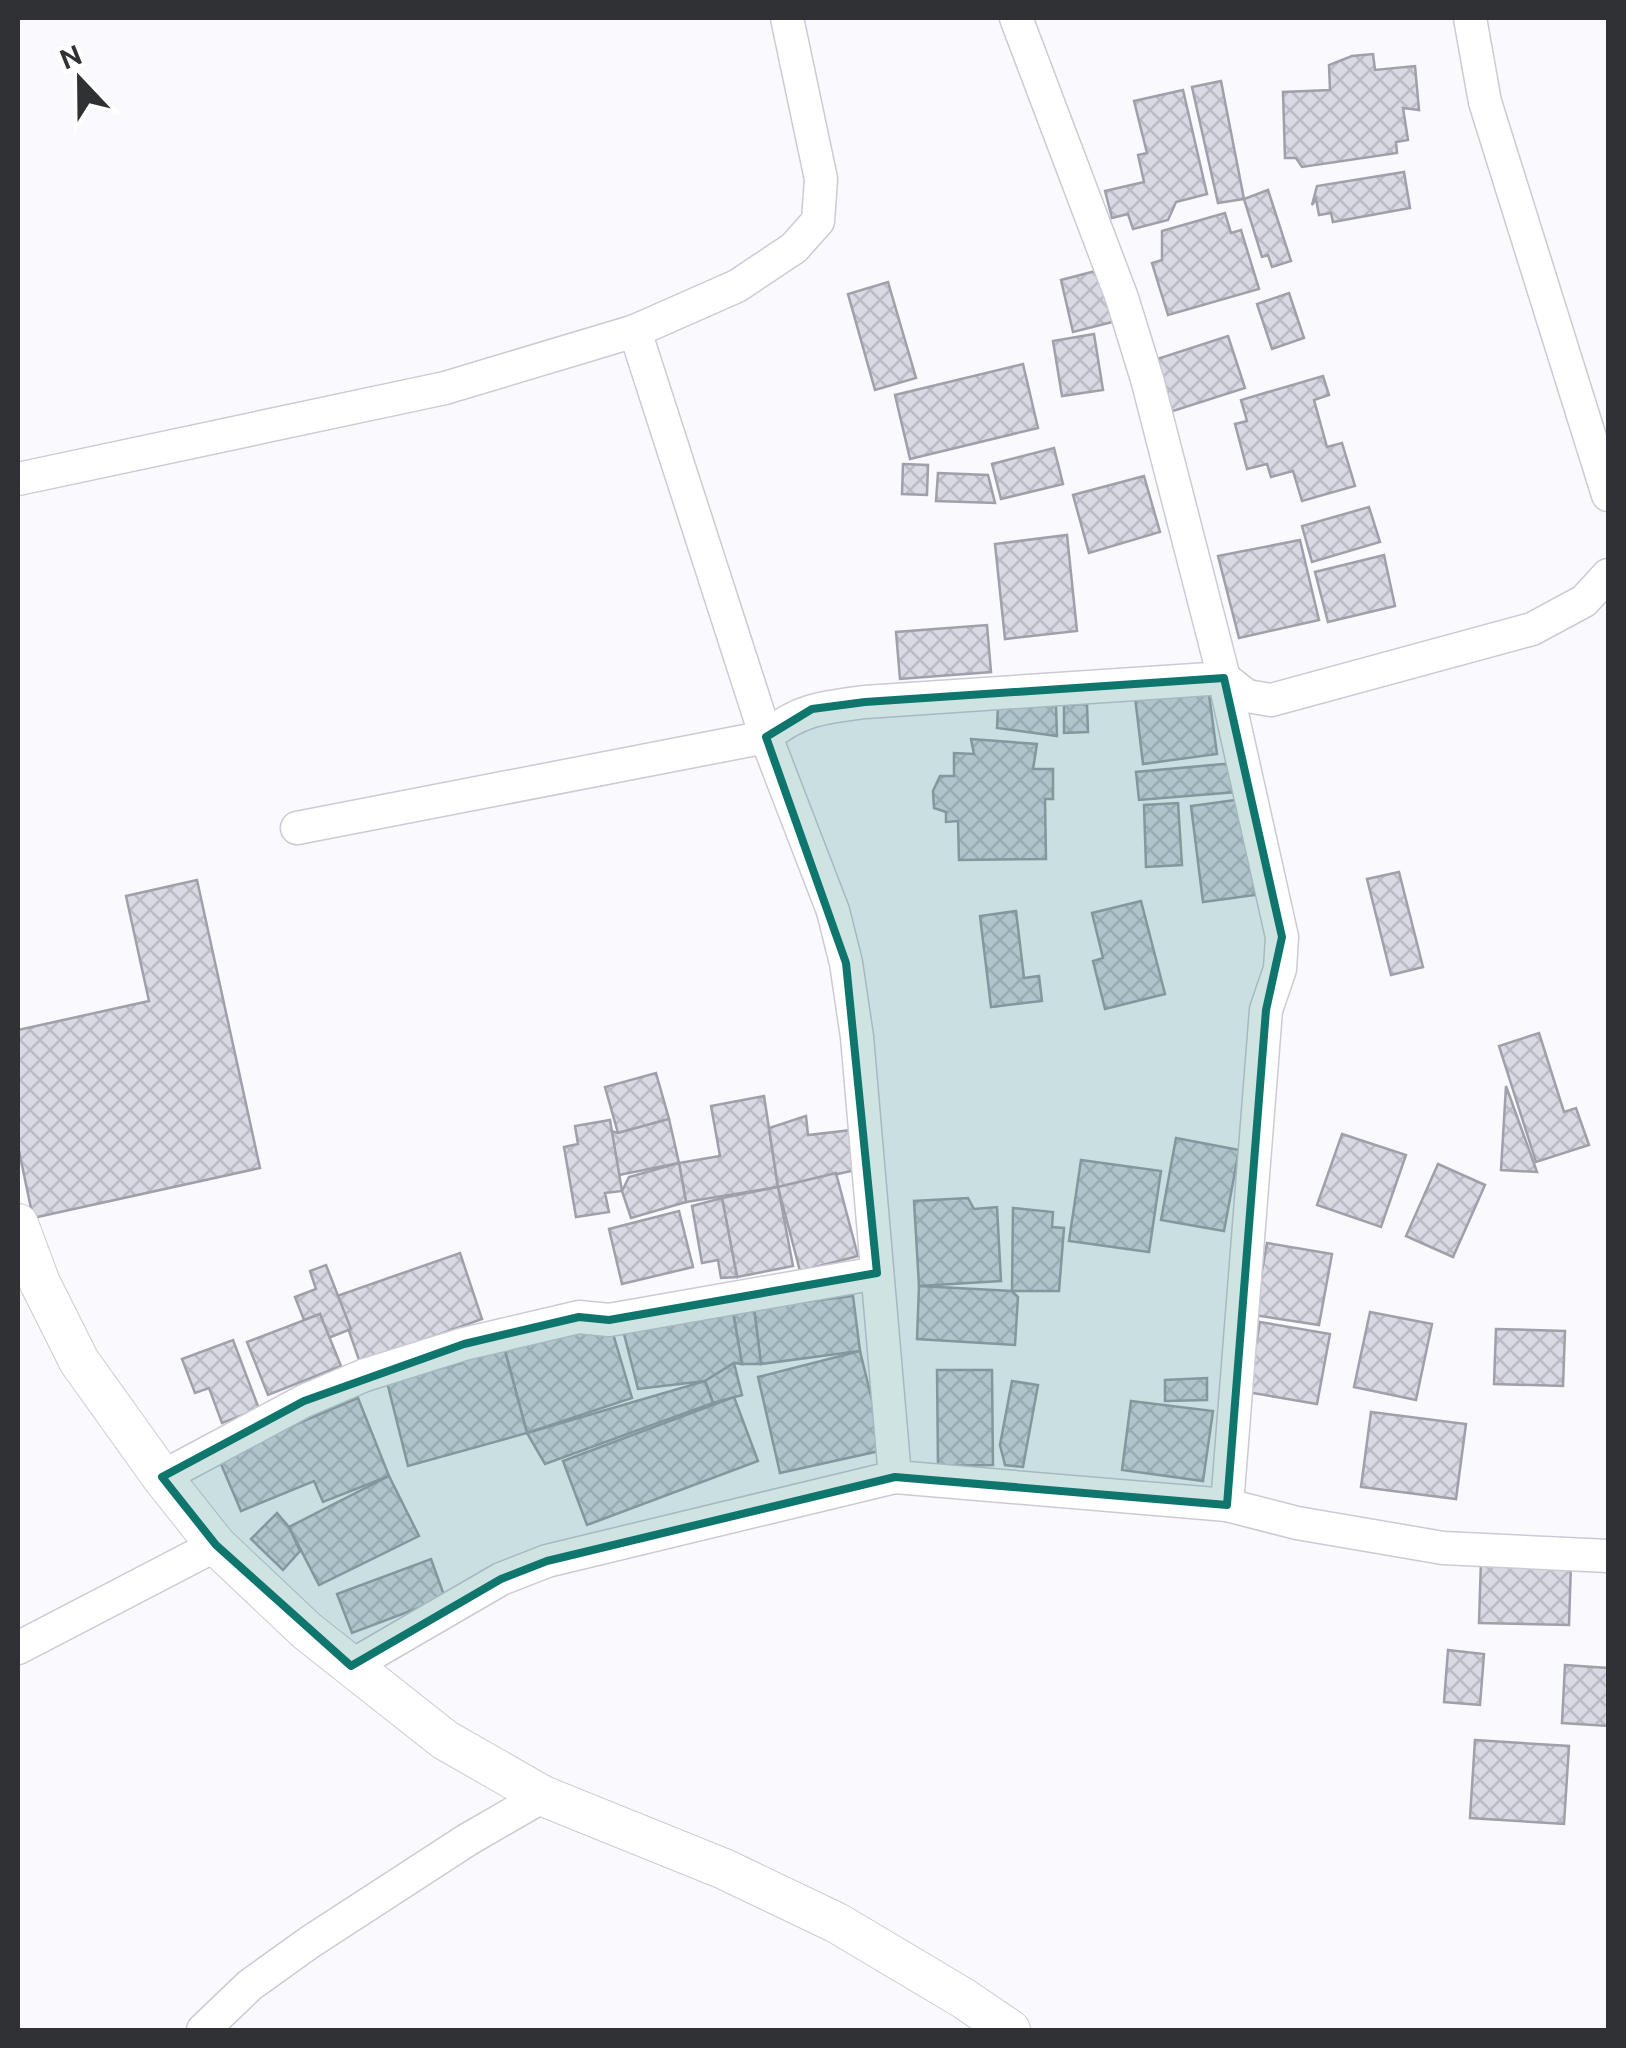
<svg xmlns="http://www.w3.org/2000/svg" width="1626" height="2048" font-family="Ubuntu,sans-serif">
<defs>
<pattern id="building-cross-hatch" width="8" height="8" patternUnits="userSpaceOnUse" patternTransform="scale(2.5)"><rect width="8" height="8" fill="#d9d9e3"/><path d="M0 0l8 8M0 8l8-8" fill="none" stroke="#bbbbc3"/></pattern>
</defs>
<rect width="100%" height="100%" fill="#f9f9fe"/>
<!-- building -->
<g fill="url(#building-cross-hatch)" stroke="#9fa0a9" stroke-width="2.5">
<polygon points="1373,54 1375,70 1415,66 1419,110 1403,108 1408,140 1396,142 1397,153 1302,167 1296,158 1285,158 1283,92 1330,90 1329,65 1352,56"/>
<polygon points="1221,81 1244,199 1218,203 1192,87"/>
<polygon points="1183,90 1207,194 1176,202 1168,220 1133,229 1128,214 1112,218 1105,191 1144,182 1138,155 1147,153 1134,101"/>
<polygon points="1404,172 1410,208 1333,222 1331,213 1319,215 1316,199 1312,205 1317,186"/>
<polygon points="1268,190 1291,261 1272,267 1268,255 1262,257 1244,199"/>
<polygon points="1225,213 1231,233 1241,230 1259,289 1168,315 1152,263 1162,260 1162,231"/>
<polygon points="1103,269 1116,321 1073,332 1061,280"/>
<polygon points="888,282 916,378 875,390 848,294"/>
<polygon points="1289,293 1304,338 1272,349 1257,304"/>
<polygon points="1094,334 1103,390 1062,396 1053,341"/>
<polygon points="1228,336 1245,388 1170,412 1154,360"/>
<polygon points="1023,364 1038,428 910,459 895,395"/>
<polygon points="1323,376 1329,395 1314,400 1327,447 1342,443 1355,486 1302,501 1293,471 1271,477 1267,464 1247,469 1235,424 1247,421 1241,400"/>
<polygon points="1054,448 1063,484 1001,499 992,464"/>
<polygon points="903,464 928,465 927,495 902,494"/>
<polygon points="938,473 988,475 995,503 936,501"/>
<polygon points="1144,476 1160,532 1089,553 1073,495"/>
<polygon points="1369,507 1380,542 1312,562 1302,526"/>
<polygon points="1067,535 1077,631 1005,639 995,544"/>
<polygon points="1300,540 1319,620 1239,638 1218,556"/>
<polygon points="1384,555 1395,606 1328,622 1315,572"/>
<polygon points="987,625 991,672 900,679 896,632"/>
<polygon points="1208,687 1217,754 1143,764 1135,697"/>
<polygon points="1087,704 1088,732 1064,733 1064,705"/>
<polygon points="998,705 1056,706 1057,736 997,728"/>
<polygon points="971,739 1037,744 1033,769 1053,769 1053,799 1045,799 1046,859 959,860 958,821 946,822 946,812 934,808 933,791 940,776 954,776 954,753 974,754"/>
<polygon points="1234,763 1236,792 1139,800 1136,772"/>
<polygon points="1243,799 1255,895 1203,902 1191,806"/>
<polygon points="1178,803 1182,865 1146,867 1144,805"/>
<polygon points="1399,872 1423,967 1391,975 1367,879"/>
<polygon points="197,880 260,1168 33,1218 18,1146 18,1030 149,1001 126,896"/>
<polygon points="1141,901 1165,994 1105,1009 1093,961 1103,958 1092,913"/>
<polygon points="1016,911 1024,978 1039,976 1042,1001 991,1007 980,916"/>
<polygon points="1539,1033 1564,1112 1576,1108 1589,1145 1536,1162 1499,1046"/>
<polygon points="656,1073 669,1119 618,1133 605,1087"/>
<polygon points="1506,1086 1537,1172 1501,1170"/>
<polygon points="764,1096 778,1187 686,1202 679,1163 720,1156 711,1106"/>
<polygon points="806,1116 808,1135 852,1130 856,1170 778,1187 769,1128"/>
<polygon points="669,1119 679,1163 619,1175 611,1131 618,1133"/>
<polygon points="610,1120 622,1191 605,1193 609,1212 576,1217 564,1147 578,1144 575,1126"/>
<polygon points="1342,1134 1406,1155 1381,1227 1317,1205"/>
<polygon points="1176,1138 1239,1150 1224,1231 1161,1220"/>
<polygon points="1081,1160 1161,1171 1149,1252 1069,1241"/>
<polygon points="679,1163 686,1202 631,1218 622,1191 629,1177"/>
<polygon points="1438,1164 1485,1185 1453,1257 1406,1236"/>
<polygon points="836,1173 858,1256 800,1271 778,1187"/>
<polygon points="778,1187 793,1266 737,1277 722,1198"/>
<polygon points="722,1198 737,1277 721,1278 718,1260 702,1263 692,1206"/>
<polygon points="968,1198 974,1209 997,1207 1001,1281 919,1286 914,1201"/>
<polygon points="1013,1208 1053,1212 1052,1227 1064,1228 1059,1291 1012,1291"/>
<polygon points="679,1211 693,1267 622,1284 609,1229"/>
<polygon points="1267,1243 1332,1254 1319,1325 1254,1315"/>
<polygon points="460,1253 482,1319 360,1363 337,1296"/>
<polygon points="326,1265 351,1329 328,1338 320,1314 304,1320 295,1297 316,1289 310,1271"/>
<polygon points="919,1286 1012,1291 1018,1297 1015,1345 917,1339"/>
<polygon points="853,1296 860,1351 761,1364 754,1308"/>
<polygon points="754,1308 761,1364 742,1364 733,1312"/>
<polygon points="733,1312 742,1364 734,1363 705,1381 638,1389 622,1326"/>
<polygon points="1370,1312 1432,1324 1416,1400 1354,1387"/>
<polygon points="320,1314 341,1366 268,1395 247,1342"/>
<polygon points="609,1320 632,1398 527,1433 505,1351"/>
<polygon points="1260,1322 1330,1334 1317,1404 1247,1392"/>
<polygon points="1496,1329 1565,1331 1563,1386 1494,1384"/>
<polygon points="233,1340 259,1409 222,1423 209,1388 195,1393 182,1359"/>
<polygon points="456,1346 505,1351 527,1433 408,1466 387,1382 461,1363"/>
<polygon points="860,1351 884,1450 780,1473 758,1377"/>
<polygon points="734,1363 742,1395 713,1403 705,1381"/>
<polygon points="937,1370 992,1370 993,1465 938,1466"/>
<polygon points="1207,1378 1207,1400 1165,1401 1165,1380"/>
<polygon points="705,1381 713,1403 545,1464 527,1433"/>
<polygon points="1012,1381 1038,1385 1023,1467 1005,1465 1000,1445"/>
<polygon points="734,1397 758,1461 587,1525 563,1461"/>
<polygon points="358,1398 389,1476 323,1502 314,1481 241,1511 218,1457"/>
<polygon points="1131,1401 1213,1411 1203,1481 1122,1470"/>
<polygon points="1371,1412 1466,1424 1456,1499 1361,1487"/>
<polygon points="389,1476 419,1536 319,1585 289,1527"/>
<polygon points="277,1513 289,1527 300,1551 283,1570 251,1539"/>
<polygon points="431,1559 445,1598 352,1633 337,1594"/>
<polygon points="1481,1560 1571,1563 1569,1625 1479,1623"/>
<polygon points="1448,1650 1484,1654 1480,1705 1444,1702"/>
<polygon points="1565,1665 1608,1668 1608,1726 1562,1723"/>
<polygon points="1475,1740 1569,1746 1564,1824 1470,1818"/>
</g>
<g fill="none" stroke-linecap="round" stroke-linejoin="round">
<defs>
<g id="minor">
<polyline points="1016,18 1122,298 1147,379 1224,678 1282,937 1280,969 1266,1010 1227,1505"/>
<polyline points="1470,18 1485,102 1608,495"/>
<polyline points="635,331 766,737 833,911 846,963 857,1037 895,1477"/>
<polyline points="18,479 445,388 635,331 737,286 794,248 818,221 821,179 787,18"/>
<path d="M297 828 766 737C798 709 826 707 865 702L1224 678 1247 696 1271 700 1532 629 1584 601 1608 575"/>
<polyline points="162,1477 304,1401 365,1375 464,1344 579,1317 609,1320 877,1273"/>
<polyline points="18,1648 216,1545"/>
<polyline points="351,1666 501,1579 547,1561 895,1477 1227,1505 1297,1523 1443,1548 1608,1556"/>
<polyline points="203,2030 250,1985 310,1942 467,1840 543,1796"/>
</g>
<polyline id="tertiary" points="18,1224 40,1283 79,1361 162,1477 216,1545 307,1631 445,1740 543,1796 724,1869 837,1923 963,1998 1010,2030"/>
</defs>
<!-- minor casing -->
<use href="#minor" stroke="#cacbd5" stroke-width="35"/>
<!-- tertiary casing -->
<use href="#tertiary" stroke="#cacbd5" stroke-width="42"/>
<!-- minor -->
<use href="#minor" stroke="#fff" stroke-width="32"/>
<!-- tertiary -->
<use href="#tertiary" stroke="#fff" stroke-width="40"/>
</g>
<!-- marked area -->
<path fill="#0f766e" fill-opacity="0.2" stroke="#0f766e" stroke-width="8" stroke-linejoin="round" d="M1224 678 1282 937 1266 1010 1227 1505 895 1477 547 1561 501 1579 351 1666 216 1545 162 1477 304 1401 464 1344 579 1317 609 1320 877 1273 846 963 766 737 812 709 865 702Z"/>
<!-- border -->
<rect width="1626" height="2048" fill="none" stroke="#303134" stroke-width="40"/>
<!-- north arrow -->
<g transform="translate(80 80) rotate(338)" stroke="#ffffff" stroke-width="8" paint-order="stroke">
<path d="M0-8L18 38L0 25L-18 38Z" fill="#303134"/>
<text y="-15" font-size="28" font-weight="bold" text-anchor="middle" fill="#303134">N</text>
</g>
</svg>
